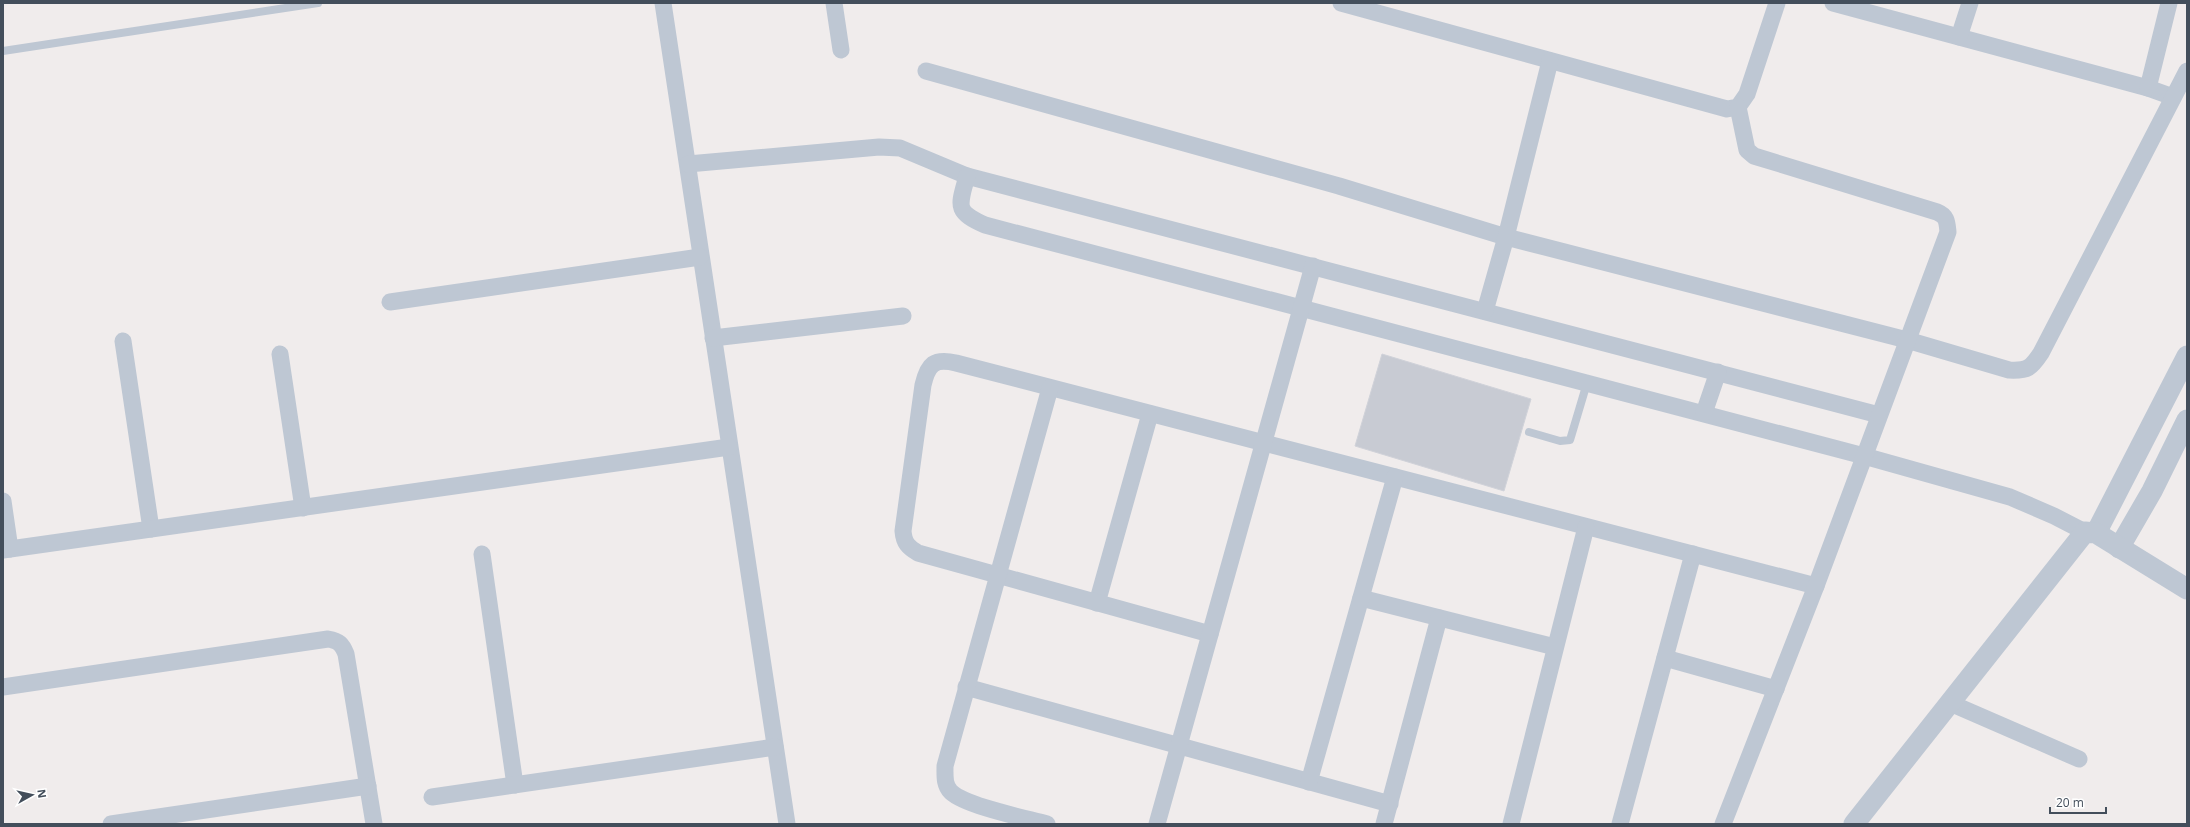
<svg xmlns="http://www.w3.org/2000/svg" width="2190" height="827" font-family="'Open Sans',sans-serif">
<rect width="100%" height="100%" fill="#f0ecec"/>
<!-- building -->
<polygon fill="#c8cbd3" stroke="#d0d2d9" points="1382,354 1531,399 1504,491 1355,446"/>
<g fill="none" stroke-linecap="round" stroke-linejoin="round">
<!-- service -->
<g stroke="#bec7d3" stroke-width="8">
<polyline points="3,51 318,3"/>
<polyline points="1529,432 1560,441 1570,440 1587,383"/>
</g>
<!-- minor -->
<g stroke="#bec7d3" stroke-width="17">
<polyline points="663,3 787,824"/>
<polyline points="834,3 841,50"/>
<polyline points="1341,3 1727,109 1738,107 1747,94 1777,3"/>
<polyline points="1833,3 2148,88 2173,97"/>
<polyline points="1959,37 1970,3"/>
<path d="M926 71 1339 186 1506 237 1907 340 2009 370C2028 371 2031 368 2041 353L2187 71"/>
<polyline points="2148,88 2169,3"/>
<polyline points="688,164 879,147 900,148 967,176 1879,415"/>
<path d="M967 176C959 206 954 211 985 225L1864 456 2010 497 2054 516 2085 532"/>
<polyline points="390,302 700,257"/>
<polyline points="1485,311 1506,237 1550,61"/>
<polyline points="713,338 903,316"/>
<polyline points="123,341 151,529"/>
<polyline points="280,354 303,508"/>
<polyline points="1704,413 1718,372"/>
<polyline points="3,501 10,549"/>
<polyline points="3,550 729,447"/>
<polyline points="482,554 515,785"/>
<polyline points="1361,598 1555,647"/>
<polyline points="1097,603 1150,414"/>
<path d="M1210 634 918 553C908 547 904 543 903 531L923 385C928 364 934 358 956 363L1816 586"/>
<polyline points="1665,658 1776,689"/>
<path d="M3 687 328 639C339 641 342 644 346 654L374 824"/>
<polyline points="966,687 1390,804"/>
<polyline points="1950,703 2079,759"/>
<polyline points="1309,782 1395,477"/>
<polyline points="432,797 775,747"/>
<polyline points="111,824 368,786"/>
<path d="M1047 824C1025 818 966 806 951 792 944 785 945 776 945 766L1050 388"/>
<polyline points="1157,824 1313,266"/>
<polyline points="1384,824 1439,618"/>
<polyline points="1511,824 1586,527"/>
<polyline points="1620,824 1693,554"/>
<path d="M1723 824 1816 586 1948 232C1947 222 1947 216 1937 212L1754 156 1747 150 1738 107"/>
</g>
<!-- tertiary -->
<g stroke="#bec7d3" stroke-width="21">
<polyline points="2096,533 2187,356"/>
<polyline points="2119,548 2152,491 2187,420"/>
<polyline points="1854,824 2085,532 2096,533 2187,589"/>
</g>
</g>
<!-- border -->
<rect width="2190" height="827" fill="none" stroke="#434e5b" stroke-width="8"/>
<!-- north arrow -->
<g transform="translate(32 795) rotate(82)" stroke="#ffffff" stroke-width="3" paint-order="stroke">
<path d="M0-3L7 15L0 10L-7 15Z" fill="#434e5b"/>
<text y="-6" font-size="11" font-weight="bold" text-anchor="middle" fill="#434e5b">N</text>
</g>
<!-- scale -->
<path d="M2050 807v6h56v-6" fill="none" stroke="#434e5b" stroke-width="2"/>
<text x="2056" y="807" font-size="12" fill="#434e5b" stroke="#ffffff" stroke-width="3" paint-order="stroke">20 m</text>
</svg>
